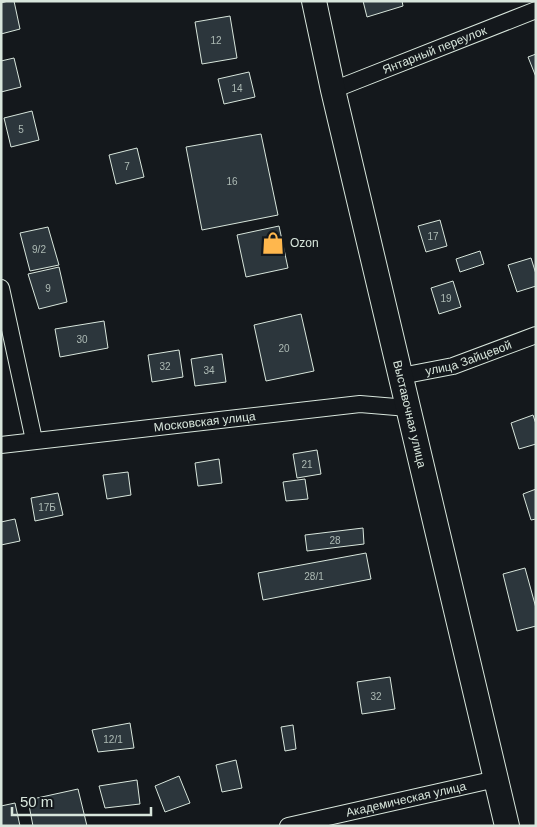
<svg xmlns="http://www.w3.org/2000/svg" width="537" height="827" font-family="Arial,sans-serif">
<rect width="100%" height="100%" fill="#14181c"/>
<!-- building -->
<g fill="#2c363c" stroke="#d8e6dc">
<polygon points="8,1 14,1 20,29 1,34 1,3"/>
<polygon points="363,1 402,1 403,6 367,17"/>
<polygon points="230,16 237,58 202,64 195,22"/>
<polygon points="536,54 536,77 528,57"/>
<polygon points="14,58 21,87 1,92 1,61"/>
<polygon points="249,72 255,97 224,104 218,79"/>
<polygon points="32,111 39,140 11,147 4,118"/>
<polygon points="261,134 278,215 202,230 186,147"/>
<polygon points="137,148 144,177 116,184 109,155"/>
<polygon points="440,220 447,246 426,252 418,226"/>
<polygon points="279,226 288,268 246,277 237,235"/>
<polygon points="48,227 59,265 30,271 20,233"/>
<polygon points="480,251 484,264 460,272 456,259"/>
<polygon points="531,258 536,274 536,286 517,292 508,265"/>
<polygon points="59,267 67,302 39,309 28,274"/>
<polygon points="453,281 461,307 439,314 431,288"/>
<polygon points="301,314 314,371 266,381 254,325"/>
<polygon points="104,321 108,348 60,357 55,329"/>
<polygon points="179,350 183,377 152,382 148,355"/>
<polygon points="222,354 226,382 195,386 191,359"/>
<polygon points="533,415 536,424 536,444 519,449 511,423"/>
<polygon points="317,450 321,474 297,478 293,454"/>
<polygon points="219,459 222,483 198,486 195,463"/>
<polygon points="128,472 131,495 107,499 103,475"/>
<polygon points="305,479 308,499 286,501 283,482"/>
<polygon points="536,489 536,519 531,520 523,494"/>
<polygon points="58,493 63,515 35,521 31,498"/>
<polygon points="15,519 20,541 1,545 1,522"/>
<polygon points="363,528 364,544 307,551 305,535"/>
<polygon points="366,553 371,579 263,600 258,573"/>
<polygon points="525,568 536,608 536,626 517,631 503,574"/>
<polygon points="390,677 395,709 362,714 357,682"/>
<polygon points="130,723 134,748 98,752 92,730"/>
<polygon points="293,725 296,749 285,751 281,727"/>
<polygon points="236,760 242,788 222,792 216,765"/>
<polygon points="179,776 190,803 165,812 155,786"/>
<polygon points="137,780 140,804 105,808 99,786"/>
<polygon points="78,789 87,826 33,826 28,800"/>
<polygon points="15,803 20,826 1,826 1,806"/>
</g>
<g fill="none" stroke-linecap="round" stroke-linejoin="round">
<defs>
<g id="street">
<path id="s1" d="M333 90 536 10"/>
<polyline points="1,288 34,440"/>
<path id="s2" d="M401 376 453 366 536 335"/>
<path id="s3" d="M1 445 360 404 408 408"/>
<path id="s4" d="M288 826 496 779"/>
</g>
<g id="secondary">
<path id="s5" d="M314 1 333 90 507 826"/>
</g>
</defs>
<!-- street casing -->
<use href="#street" stroke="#d8e6dc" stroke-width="18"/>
<!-- secondary casing -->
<use href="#secondary" stroke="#d8e6dc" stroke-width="26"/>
<!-- street -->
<use href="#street" stroke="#14181c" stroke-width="16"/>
<!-- secondary -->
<use href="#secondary" stroke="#14181c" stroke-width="24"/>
</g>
<!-- icons -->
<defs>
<symbol id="shop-bare" viewBox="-9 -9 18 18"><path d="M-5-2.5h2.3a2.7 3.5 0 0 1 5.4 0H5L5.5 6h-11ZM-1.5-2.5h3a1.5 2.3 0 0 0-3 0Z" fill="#ffb74d" stroke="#14181c" stroke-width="2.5" paint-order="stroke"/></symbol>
</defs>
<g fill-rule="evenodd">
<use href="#shop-bare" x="257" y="227" width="32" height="32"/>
</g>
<g text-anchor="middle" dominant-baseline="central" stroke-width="4" stroke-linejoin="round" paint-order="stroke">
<!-- number labels -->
<g font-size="10" fill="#adbab4">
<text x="216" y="40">12</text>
<text x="237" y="88">14</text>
<text x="21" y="129">5</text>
<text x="127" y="166">7</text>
<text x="232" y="181">16</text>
<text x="433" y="236">17</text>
<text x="39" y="249">9/2</text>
<text x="48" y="288">9</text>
<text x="446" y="298">19</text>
<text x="82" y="339">30</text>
<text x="284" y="348">20</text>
<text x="165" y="366">32</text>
<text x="209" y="370">34</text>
<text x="307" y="464">21</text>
<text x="47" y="507">17Б</text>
<text x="335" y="540">28</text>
<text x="314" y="576">28/1</text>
<text x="376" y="696">32</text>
<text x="113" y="739">12/1</text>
</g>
<!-- street labels -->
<g font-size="12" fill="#d8e6dc" stroke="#14181c">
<text stroke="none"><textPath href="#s1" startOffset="109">Янтарный переулок</textPath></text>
<text stroke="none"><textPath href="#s2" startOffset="70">улица Зайцевой</textPath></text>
<text stroke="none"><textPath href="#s5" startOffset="424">Выставочная улица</textPath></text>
<text stroke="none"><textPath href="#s3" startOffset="205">Московская улица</textPath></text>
<text stroke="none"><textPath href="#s4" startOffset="121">Академическая улица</textPath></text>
</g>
<!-- poi labels -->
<g font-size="12" fill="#d8e6dc" stroke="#14181c" text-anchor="start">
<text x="290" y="243">Ozon</text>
</g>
</g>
<!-- border -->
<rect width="537" height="827" fill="none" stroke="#d8e6dc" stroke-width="5"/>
<!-- scale -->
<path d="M12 807v8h139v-8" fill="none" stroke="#d8e6dc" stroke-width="2.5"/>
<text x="20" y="807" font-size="15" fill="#d8e6dc" stroke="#14181c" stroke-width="4" paint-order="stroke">50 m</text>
</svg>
